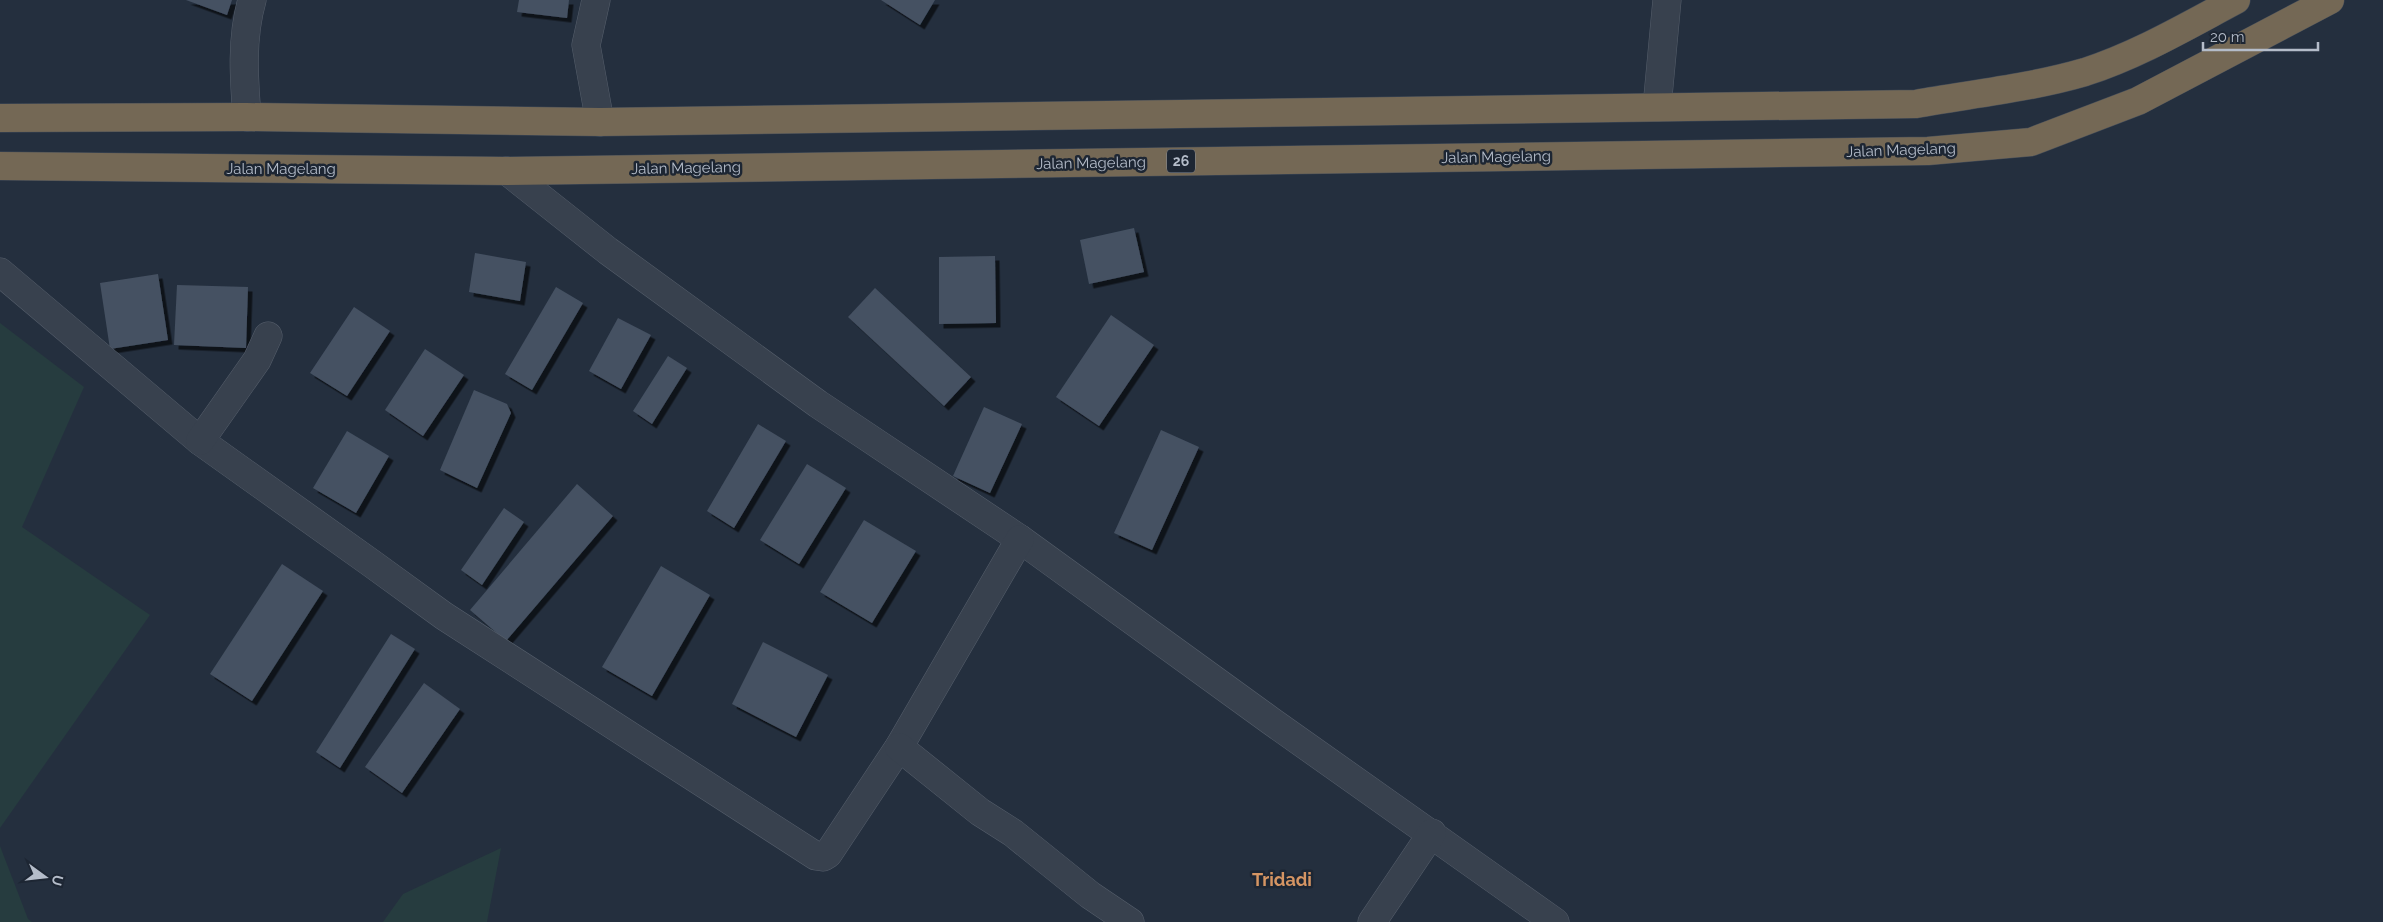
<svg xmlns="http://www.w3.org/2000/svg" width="2383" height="922" font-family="Raleway,sans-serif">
<defs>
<filter id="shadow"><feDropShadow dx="4.5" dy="4.5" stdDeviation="0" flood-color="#0009"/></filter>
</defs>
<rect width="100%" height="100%" fill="#242f3e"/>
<!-- green -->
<g fill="#263c3f">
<polygon points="0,323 84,387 22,527 150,615 0,828"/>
<polygon points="0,846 28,919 32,922 0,922"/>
<polygon points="501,848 487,922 383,922 403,894"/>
</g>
<!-- building -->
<g fill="#455162" filter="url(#shadow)">
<polygon points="186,0 232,0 227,15"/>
<polygon points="519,0 569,0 567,18 517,12"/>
<polygon points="881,0 935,0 920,25"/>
<polygon points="1134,228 1144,272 1089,284 1080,240"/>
<polygon points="475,253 526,262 520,301 469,292"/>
<polygon points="995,256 996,323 939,324 939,257"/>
<polygon points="158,274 168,340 110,349 100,283"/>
<polygon points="177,285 248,287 246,348 174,345"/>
<polygon points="556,287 583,303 532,390 505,374"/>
<polygon points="875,288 971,377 944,406 848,317"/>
<polygon points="354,307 390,331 347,396 310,373"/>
<polygon points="1111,315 1154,345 1099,426 1056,397"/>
<polygon points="618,318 651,335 621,389 589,371"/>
<polygon points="425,349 464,375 423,436 385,410"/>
<polygon points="668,356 687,368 652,424 633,411"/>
<polygon points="474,390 507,404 511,413 477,488 440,470"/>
<polygon points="984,407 1022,424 990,493 953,476"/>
<polygon points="758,424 786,441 734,528 707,511"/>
<polygon points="1161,430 1199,447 1152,550 1114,533"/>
<polygon points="347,431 389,456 356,513 313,488"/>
<polygon points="807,464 846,488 799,564 760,540"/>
<polygon points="577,484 613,516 506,641 470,610"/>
<polygon points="504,508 524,522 482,585 461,570"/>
<polygon points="864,520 916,551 872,623 820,592"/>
<polygon points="282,564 323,591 252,701 210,674"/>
<polygon points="661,566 710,595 652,696 602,667"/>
<polygon points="391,634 415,649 340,768 316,752"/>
<polygon points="763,642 828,675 796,737 732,704"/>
<polygon points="424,683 460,709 402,793 365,767"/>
</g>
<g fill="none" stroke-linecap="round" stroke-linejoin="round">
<defs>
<g id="minor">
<polyline points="596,0 586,45 600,122"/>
<polyline points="1657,107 1667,0"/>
<path d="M247 117C244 79 241 38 252 0"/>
<polyline points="507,171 608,251 818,404 1020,539 1271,721 1555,922"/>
<polyline points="0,272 200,441 371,563 444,616 816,856 823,857 828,854 899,747 1020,539"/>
<polyline points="200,441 257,360 268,336"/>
<polyline points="899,747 980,812 1013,833 1090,895 1130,922"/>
<polyline points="1372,922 1432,833"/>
</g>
<g id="highway">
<path d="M0 118 247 117 600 122 1916 104C1972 94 2030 88 2085 72 2138 55 2187 26 2236 0"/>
<polyline points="0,166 507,171 1928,151 2031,142 2138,101 2330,0"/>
</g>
</defs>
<!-- minor casing -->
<use href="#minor" stroke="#565f6c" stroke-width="29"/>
<!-- highway casing -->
<use href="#highway" stroke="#434c59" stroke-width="29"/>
<!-- minor -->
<use href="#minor" stroke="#38414e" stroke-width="28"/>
<!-- highway -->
<use href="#highway" stroke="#746855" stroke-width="28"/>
</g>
<g text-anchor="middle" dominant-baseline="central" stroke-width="5" stroke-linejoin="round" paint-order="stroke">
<!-- shield labels -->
<rect fill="#1d2633" stroke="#878f9c" stroke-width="1" x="1167" y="149.5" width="28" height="23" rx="4"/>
<g font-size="14" font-weight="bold" fill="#b4bcc9">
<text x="1181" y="161">26</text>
</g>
<!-- street labels -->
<g font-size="15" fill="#b4bcc9" stroke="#1d2633">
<text transform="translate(1901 150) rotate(-2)">Jalan Magelang</text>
<text transform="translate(1496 157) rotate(-1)">Jalan Magelang</text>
<text transform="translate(1091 163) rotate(-1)">Jalan Magelang</text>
<text transform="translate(686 168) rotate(-1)">Jalan Magelang</text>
<text x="281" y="169">Jalan Magelang</text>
</g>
<!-- quarter labels -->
<g font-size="18" font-weight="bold" fill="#d59563" stroke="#1d2633">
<text x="1282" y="879">Tridadi</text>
</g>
</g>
<!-- north arrow -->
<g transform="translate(45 877) rotate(105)" stroke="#1d2633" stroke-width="4" paint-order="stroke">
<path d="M0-4L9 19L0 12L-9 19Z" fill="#b4bcc9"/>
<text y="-8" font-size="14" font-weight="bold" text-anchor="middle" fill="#b4bcc9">U</text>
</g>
<!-- scale -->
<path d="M2203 42v8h115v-8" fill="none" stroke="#b4bcc9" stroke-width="2.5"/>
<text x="2210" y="42" font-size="15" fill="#b4bcc9" stroke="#1d2633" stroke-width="4" paint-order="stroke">20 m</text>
</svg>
